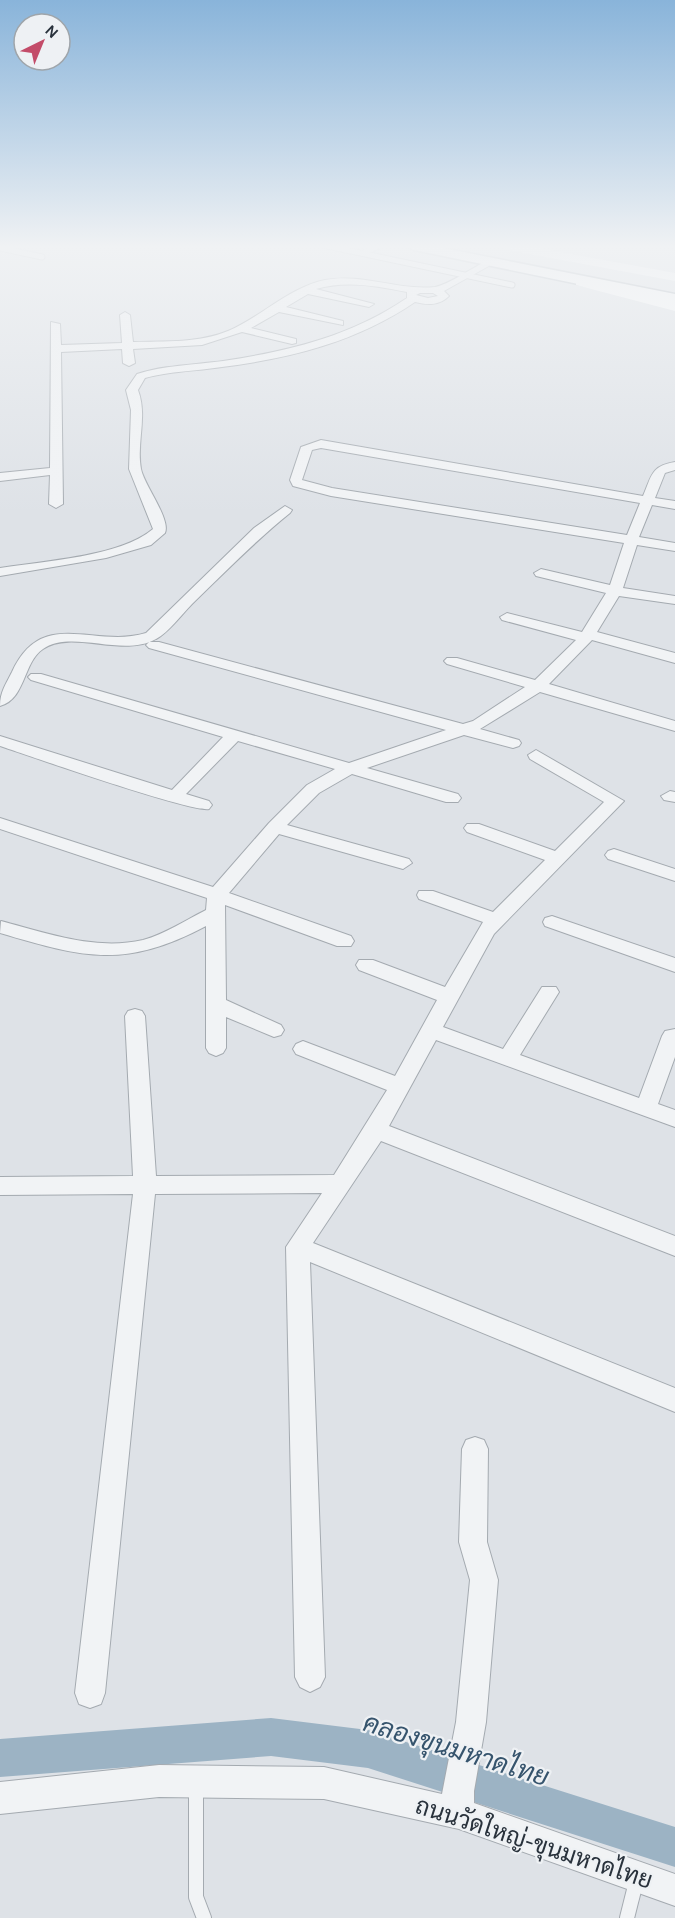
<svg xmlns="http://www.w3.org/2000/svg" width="675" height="1918" font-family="Karla,Sarabun,sans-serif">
<rect width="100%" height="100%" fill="#dee2e7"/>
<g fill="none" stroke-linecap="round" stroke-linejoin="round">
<!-- canal -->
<polygon fill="#9cb3c4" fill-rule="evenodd" points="271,1718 368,1730 675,1827 675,1867 368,1768 271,1756 0,1777 0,1739"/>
<defs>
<g id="lane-far1">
<polyline points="327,246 512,285"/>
<polyline points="0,248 42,257"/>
<polyline points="364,253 378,246"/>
</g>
<g id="lane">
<polyline points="196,1786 196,1897 204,1918"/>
<polyline points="627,1918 636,1882"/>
</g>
<g id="street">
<path d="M488 260 496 262 444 291 449 296C439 306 427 305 415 302 356 342 292 358 222 367 197 371 170 371 145 378L138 390C148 417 136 442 141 469 144 485 171 519 165 533L151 545 106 558 0 576V568C43 561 120 557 153 529L129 469 131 410 126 390 137 374C165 365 194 365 223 361 290 351 351 336 407 298V292C376 286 346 280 316 289L374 304 369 307 308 294 286 307 343 321V325L279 312 251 328 296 339V343L292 344 242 332 202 345 133 349 135 363 129 366 123 363 122 349 61 352 63 504 56 508 49 504 50 475 0 481V473L50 468 51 322 60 324 61 345 122 343 120 315 125 312 130 315 133 342C164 341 199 343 228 331 261 317 290 287 325 280 363 273 398 291 435 287 448 285 474 267 488 260ZM420 293H433L438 296 428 298 416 295Z"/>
<path d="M321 440 643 496C652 475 651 466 675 462V470L665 473 655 498 675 501V509L652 505 639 537 675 543V551L637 545 623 588 675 596V604L619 596 597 632 675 653V663L592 640 549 684 675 721V731L540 692 480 729 519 740 521 743 519 746 513 748 464 735 367 768 458 794 461 798 458 802H446L352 774 319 793 287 825 409 859 412 863 403 869 279 834 229 893 351 936 354 941 351 946H337L225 905 226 1000 281 1025 284 1030 281 1035 274 1037 226 1017V1048L223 1053 216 1056 209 1053 206 1048V926C125 969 84 958 0 933L1 921C47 933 95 951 143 940 165 934 186 920 206 910L207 898 0 829V818L213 887 269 823 307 785 335 769 238 741 186 794 209 801 212 805 209 809C192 813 30 756 0 746V736L172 790 223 737 31 680 28 677 31 674H41L349 763 446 730 149 648 146 645 149 642H159L463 724 473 721 525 687 447 664 444 661 447 658H457L535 680 576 640 502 620 500 617 507 613 582 632 606 593 536 576 534 573 541 569 610 585 624 543 331 496 293 486 290 480 301 447ZM321 448 640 503 627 535 332 488 302 480 312 450Z"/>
<path d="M285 506 292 510 290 513C255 541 224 573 192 604 181 615 169 632 156 639 123 658 72 629 43 649 23 662 26 699 0 706 0 692 6 684 12 672 42 606 94 649 146 633L254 528Z"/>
<polygon points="536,750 624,801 494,934 443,1027 503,1049 542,987 556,987 559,992 520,1055 639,1098 662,1036 665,1031 675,1029 675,1057 658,1104 675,1110 675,1127 436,1040 389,1126 675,1236 675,1256 381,1141 313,1243 675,1388 675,1412 310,1262 325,1677 320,1687 310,1692 300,1687 295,1677 286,1247 322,1193 155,1194 105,1693 101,1704 90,1708 79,1704 75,1693 133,1194 0,1195 0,1177 133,1176 125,1016 128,1011 135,1009 142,1011 145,1016 156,1176 334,1175 387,1090 296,1054 293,1049 296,1044 303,1041 395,1076 437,1000 359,970 356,965 359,960 373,960 445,987 483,922 419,899 417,895 419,891 433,891 493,912 545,860 467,832 464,828 467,824 479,824 555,851 604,802 530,759 528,755"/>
<polygon points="670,791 675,792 675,802 664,800 661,796"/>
<polygon points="614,849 675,869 675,881 608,859 605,855 608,851"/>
<polygon points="552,916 675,958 675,972 545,926 543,922 545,918"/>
<polygon points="475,1437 484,1440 488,1449 487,1542 498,1580 486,1722 474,1791 474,1803 675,1874 675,1906 459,1829 324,1799 159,1797 0,1814 0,1782 159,1765 324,1767 442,1794 456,1722 470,1580 459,1542 462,1449 466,1440"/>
</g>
<polygon id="primary" points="407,246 433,246 675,294 675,304 414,250"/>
</defs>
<!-- lane-far1 casing -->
<use href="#lane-far1" stroke="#a4aab0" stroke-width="7"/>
<!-- lane casing -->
<use href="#lane" stroke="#a4aab0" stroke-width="16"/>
<!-- street casing -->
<use href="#street" stroke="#a4aab0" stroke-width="2"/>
<!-- primary casing -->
<use href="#primary" stroke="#9fa8b1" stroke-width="3"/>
<!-- lane-far1 -->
<use href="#lane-far1" stroke="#f1f3f5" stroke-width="5"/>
<!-- lane -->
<use href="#lane" stroke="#f1f3f5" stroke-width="14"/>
<!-- street -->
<use href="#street" fill="#f1f3f5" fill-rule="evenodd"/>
<!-- secondary -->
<g fill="#fff" fill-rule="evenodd">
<polygon points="501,246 527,246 675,273 675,281 508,250"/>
<polygon points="581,278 675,303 675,311 576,285 576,279"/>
</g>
<!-- primary -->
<use href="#primary" fill="#fff" fill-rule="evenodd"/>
</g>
<!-- sky -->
<linearGradient id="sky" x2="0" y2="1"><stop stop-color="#89b4da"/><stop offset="0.48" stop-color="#f0f2f4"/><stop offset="1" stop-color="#f0f2f4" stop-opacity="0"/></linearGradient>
<rect width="675" height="514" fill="url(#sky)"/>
<g text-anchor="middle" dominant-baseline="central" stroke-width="4.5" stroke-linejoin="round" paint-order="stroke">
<!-- near-street labels -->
<g font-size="24" fill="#29323c" stroke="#eef1f4">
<text transform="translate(534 1843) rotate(18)">ถนนวัดใหญ่-ขุนมหาดไทย</text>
</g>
<!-- near-water labels -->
<g font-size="26" font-style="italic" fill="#36546d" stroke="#eef1f4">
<text transform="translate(456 1750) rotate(17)">คลองขุนมหาดไทย</text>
</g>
</g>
<!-- north arrow -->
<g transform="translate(42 42) rotate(43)"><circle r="28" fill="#eef1f4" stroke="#9fa5aa" stroke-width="1.5"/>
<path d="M0-4.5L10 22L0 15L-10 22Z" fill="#c34c69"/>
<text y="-9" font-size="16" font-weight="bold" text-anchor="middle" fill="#29323c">N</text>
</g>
</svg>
